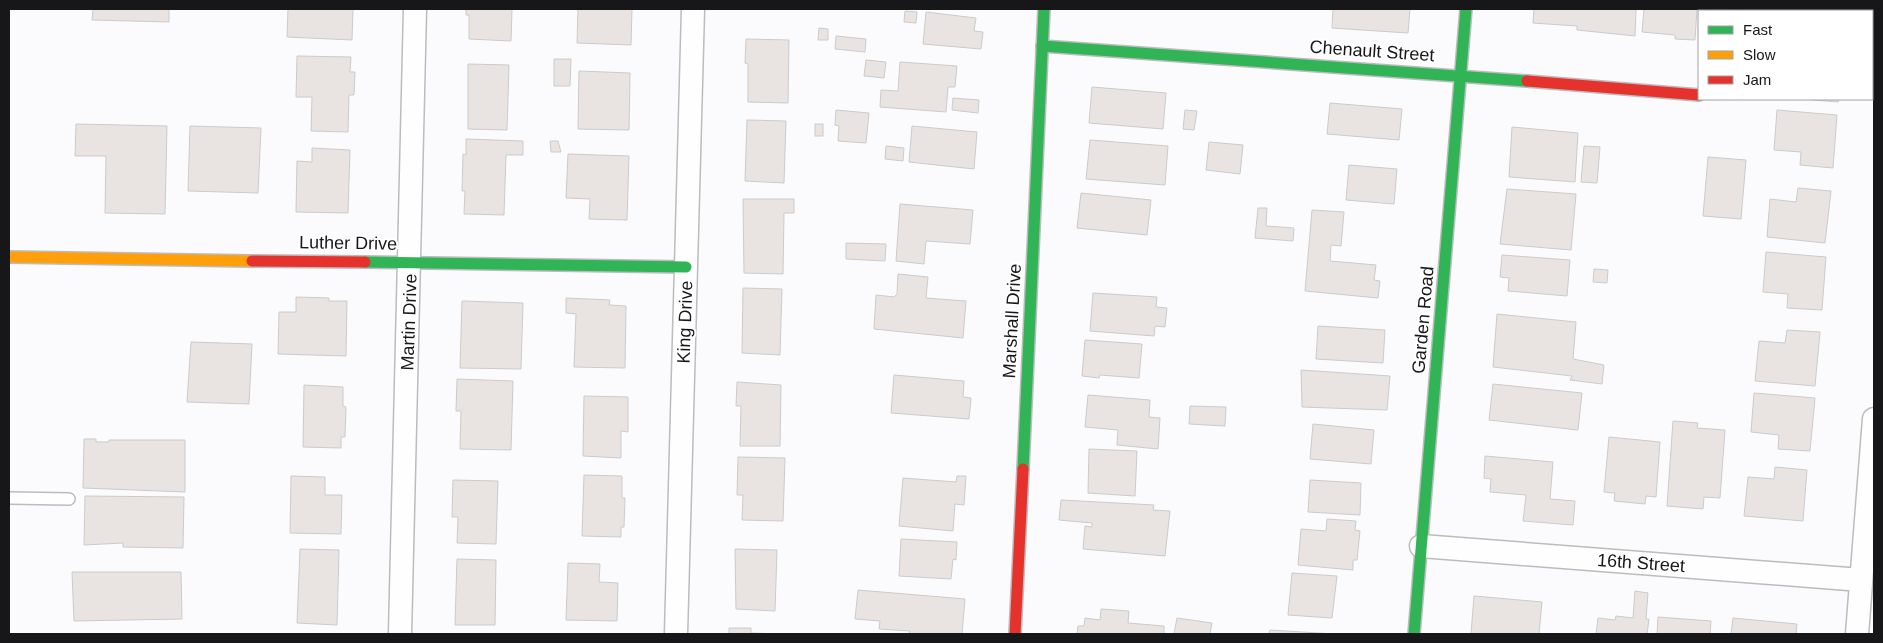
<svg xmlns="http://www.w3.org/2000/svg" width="1883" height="643" font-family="Helvetica,sans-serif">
<rect width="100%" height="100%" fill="#fbfbfe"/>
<!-- building -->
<g fill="#e9e4e2" stroke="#cccbcb">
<polygon points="93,9 169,9 169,22 92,20"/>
<polygon points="288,9 353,9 352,40 287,37"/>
<polygon points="466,9 512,9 511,41 469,39 469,15 466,15"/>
<polygon points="578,9 632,9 631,45 577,43"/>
<polygon points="1333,9 1410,9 1408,33 1332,28"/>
<polygon points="1534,9 1636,9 1635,36 1577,30 1577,26 1533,23"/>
<polygon points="1644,9 1697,9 1695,40 1675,39 1675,35 1642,32"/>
<polygon points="1706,9 1757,9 1757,11 1705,11"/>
<polygon points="1800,9 1846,9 1846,11 1812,11"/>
<polygon points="905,11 917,12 916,23 904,22"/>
<polygon points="926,12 976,18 974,31 983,32 981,49 923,44"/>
<polygon points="819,28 828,29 828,40 818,40"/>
<polygon points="836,36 866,39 865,52 835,49"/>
<polygon points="746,39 789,40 788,103 748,102 748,64 745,63"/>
<polygon points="297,56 351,57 350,72 355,72 354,95 349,95 348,132 311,131 312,97 296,97"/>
<polygon points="554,59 571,59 570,86 554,86"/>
<polygon points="866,60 886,62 884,78 864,76"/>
<polygon points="900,62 957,66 955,87 948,87 946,112 880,107 881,90 898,91"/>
<polygon points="468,64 509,65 507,130 468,129"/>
<polygon points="579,71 630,73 629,130 578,129"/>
<polygon points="1092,87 1166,93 1163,129 1089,123"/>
<polygon points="953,98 979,100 978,113 952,110"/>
<polygon points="1801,99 1839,99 1838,102"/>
<polygon points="1330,103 1402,109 1399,140 1327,134"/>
<polygon points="836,110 869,113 866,143 838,141 839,126 835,125"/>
<polygon points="1185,110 1197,111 1194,130 1183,129"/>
<polygon points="1777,110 1837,115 1833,168 1800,165 1801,152 1774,150"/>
<polygon points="747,120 786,121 784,183 745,181"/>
<polygon points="76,124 167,126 165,214 105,213 106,156 75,156"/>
<rect x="815" y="124" width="8" height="12"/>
<polygon points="190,126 261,128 258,193 188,191"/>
<polygon points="912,126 977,132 974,169 909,162"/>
<polygon points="1512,127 1578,133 1575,182 1509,177"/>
<polygon points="466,139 523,141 523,155 506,155 504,215 464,214 465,191 462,191 463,154 466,155"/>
<polygon points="1090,140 1168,146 1165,185 1086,179"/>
<polygon points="550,141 558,141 561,152 551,152"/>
<polygon points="1209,142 1243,145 1240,174 1206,170"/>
<polygon points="886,146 904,148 903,161 885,159"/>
<polygon points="1584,146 1600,147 1597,183 1581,182"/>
<polygon points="312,148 350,150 348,213 296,212 297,161 312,162"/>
<polygon points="568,154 629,156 627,220 589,219 590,199 566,198"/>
<polygon points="1708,157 1746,160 1741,219 1703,216"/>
<polygon points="1349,165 1397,169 1394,204 1346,200"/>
<polygon points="1798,188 1831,191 1825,243 1767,237 1770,199 1796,202"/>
<polygon points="1507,189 1576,194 1571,250 1500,244"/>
<polygon points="1081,193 1151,200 1147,235 1077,228"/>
<polygon points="743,199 794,199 794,213 784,213 783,274 744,273"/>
<polygon points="900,204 973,210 970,244 926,241 924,264 896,261"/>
<polygon points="1258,208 1267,208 1266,226 1294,228 1293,241 1255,238"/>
<polygon points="1312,210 1344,212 1341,246 1331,245 1330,261 1376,265 1374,280 1380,281 1378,298 1305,291"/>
<polygon points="846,243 886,244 885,261 846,259"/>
<polygon points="1766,252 1826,257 1822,310 1787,308 1788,294 1763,292"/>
<polygon points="1502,255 1570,260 1567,296 1508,291 1509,278 1500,277"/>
<polygon points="1594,269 1608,270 1607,283 1593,282"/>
<polygon points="898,274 928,277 926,298 966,301 963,338 874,329 876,295 894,297 897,294"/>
<polygon points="743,288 782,289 780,355 742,353"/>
<polygon points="1093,293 1157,297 1156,307 1167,308 1165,327 1155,326 1154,336 1090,331"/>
<polygon points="296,297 329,298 329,301 347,301 346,356 278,354 279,312 296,312"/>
<polygon points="566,298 610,300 609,305 626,306 625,368 574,367 576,314 566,313"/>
<polygon points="462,301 523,303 521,369 460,368"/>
<polygon points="1497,314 1576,322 1573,359 1604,365 1602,384 1570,380 1572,376 1493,367"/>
<polygon points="1318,326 1385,330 1383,363 1316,359"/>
<polygon points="1787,330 1820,332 1815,386 1755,381 1759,341 1785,343"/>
<polygon points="1085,340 1142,344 1139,378 1100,375 1099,378 1082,376"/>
<polygon points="191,342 252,344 249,404 187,402"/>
<polygon points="1301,370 1390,376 1387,410 1302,407"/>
<polygon points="894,375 964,381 963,397 971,398 969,419 891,413"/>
<polygon points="457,379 513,381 511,450 460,449 461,411 456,411"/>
<polygon points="737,382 781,385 780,446 740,446 741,406 736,406"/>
<polygon points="1493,384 1582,393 1578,430 1489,420"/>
<polygon points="304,385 343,387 343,406 346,407 345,437 341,437 341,448 303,447"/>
<polygon points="1754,393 1815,398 1810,451 1778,449 1779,435 1751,432"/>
<polygon points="1088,395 1150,400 1149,417 1160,418 1158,449 1117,445 1118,430 1085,427"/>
<polygon points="584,396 628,397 628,432 621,431 621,458 583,456"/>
<polygon points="1190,406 1226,407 1225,426 1189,424"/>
<polygon points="1673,421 1698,423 1697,428 1725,430 1720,498 1704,497 1703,509 1667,506"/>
<polygon points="1313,424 1374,430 1371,464 1310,459"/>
<polygon points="1609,437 1660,442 1656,497 1646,496 1645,504 1614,501 1615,493 1604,492"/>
<polygon points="84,439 96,439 96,442 109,442 109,440 185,440 185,492 83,488"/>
<polygon points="1089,449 1137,451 1135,496 1088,493"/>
<polygon points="1485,456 1553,462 1550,499 1575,501 1573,525 1523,521 1526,495 1490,492 1491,479 1484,478"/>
<polygon points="738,457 785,458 783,521 742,520 743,495 737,495"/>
<polygon points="1775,467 1807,470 1803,521 1744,516 1748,477 1774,479"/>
<polygon points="584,475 622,476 622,498 625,498 624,527 621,527 621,537 582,536"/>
<polygon points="291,476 325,477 325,495 342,495 341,534 290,533"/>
<polygon points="957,476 966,476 964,505 955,504 953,531 899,526 903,478 956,482"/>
<polygon points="453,480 498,481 496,544 457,543 458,517 452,517"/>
<polygon points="1310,480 1361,483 1360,515 1308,512"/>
<polygon points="85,496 184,497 183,548 123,547 123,543 84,545"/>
<polygon points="1061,500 1154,505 1153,510 1170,511 1165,556 1083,549 1085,526 1092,527 1092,523 1059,520"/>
<polygon points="1327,519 1356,521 1355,530 1360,531 1357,560 1353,560 1353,570 1298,565 1301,529 1326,531"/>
<polygon points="901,539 957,542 956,560 953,559 951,579 899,576"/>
<polygon points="300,549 339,550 337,625 297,623"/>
<polygon points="735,549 777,550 775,611 736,609"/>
<polygon points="457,559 496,560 495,625 455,625"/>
<polygon points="568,563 600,564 599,582 618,583 617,621 566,620"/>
<polygon points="72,572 181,572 182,619 74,621"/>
<polygon points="1292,573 1337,576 1332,618 1288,615"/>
<polygon points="858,590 965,599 962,634 909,634 910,631 879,629 880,621 855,619"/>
<polygon points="1635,591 1648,593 1646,619 1649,619 1647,634 1596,634 1598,618 1615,620 1616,616 1633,618"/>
<polygon points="1474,596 1542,602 1539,634 1471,634"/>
<polygon points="1101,609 1129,611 1128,623 1164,626 1164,634 1077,634 1078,626 1084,626 1085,618 1100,620"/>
<polygon points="1658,617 1711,621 1710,634 1657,634"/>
<polygon points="1177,618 1212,623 1210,634 1174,634"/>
<polygon points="1733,618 1797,624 1796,634 1731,634"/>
<polygon points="729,628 751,628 751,633 784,634 729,634"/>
<polygon points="1270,630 1335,634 1269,634"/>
</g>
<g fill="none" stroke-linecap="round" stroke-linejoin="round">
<defs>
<polyline id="lane" points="9,498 69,499"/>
<g id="street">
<polyline points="1421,546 1861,580"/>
<polyline points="400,634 415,9"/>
<polyline points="676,634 693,9"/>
<polyline points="1857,634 1874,419"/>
</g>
<g id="fast">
<polyline points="1042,46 1527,81"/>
<polyline points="365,262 686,267"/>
<polyline points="1023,469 1044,9"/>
<polyline points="1414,634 1466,9"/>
</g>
<polyline id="slow" points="9,257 252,261"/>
<g id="jam">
<polyline points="1527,81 1699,95"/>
<polyline points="252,261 365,262"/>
<polyline points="1015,634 1023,469"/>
</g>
</defs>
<!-- lane casing -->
<use href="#lane" stroke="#bcbcbe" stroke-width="14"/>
<!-- street casing -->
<use href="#street" stroke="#bcbcbe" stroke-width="25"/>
<!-- fast casing -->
<use href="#fast" stroke="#bcbcbe" stroke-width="14"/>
<!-- slow casing -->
<use href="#slow" stroke="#bcbcbe" stroke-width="14"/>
<!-- jam casing -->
<use href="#jam" stroke="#bcbcbe" stroke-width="14"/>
<!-- lane -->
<use href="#lane" stroke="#fefeff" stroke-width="11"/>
<!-- street -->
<use href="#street" stroke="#fefeff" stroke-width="22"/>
<!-- fast -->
<use href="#fast" stroke="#30b455" stroke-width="11"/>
<!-- slow -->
<use href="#slow" stroke="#ff9f0a" stroke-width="11"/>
<!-- jam -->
<use href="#jam" stroke="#e5322d" stroke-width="11"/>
</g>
<g text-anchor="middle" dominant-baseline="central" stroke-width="4" stroke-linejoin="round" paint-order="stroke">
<!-- street labels -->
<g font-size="18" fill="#171719" stroke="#fff">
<text transform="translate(1372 51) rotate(4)">Chenault Street</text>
<text transform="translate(348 243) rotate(1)">Luther Drive</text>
<text transform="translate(1423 320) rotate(-85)">Garden Road</text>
<text transform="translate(1012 321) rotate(-87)">Marshall Drive</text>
<text transform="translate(409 322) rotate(-88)">Martin Drive</text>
<text transform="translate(685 322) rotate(-88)">King Drive</text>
<text transform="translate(1641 563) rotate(4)">16th Street</text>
</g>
</g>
<!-- border -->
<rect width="1883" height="643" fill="none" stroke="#171719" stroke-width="20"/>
<!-- legend -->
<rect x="1698" y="10" width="175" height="90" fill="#ffffff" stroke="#a2a2a3"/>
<rect x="1708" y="26" width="25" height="8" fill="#30b455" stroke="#a2a2a3"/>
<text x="1743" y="35" font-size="15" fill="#171719">Fast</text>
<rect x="1708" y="51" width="25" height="8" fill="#ff9f0a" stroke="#a2a2a3"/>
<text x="1743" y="60" font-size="15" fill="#171719">Slow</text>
<rect x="1708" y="76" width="25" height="8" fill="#e5322d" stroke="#a2a2a3"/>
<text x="1743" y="85" font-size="15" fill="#171719">Jam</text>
</svg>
